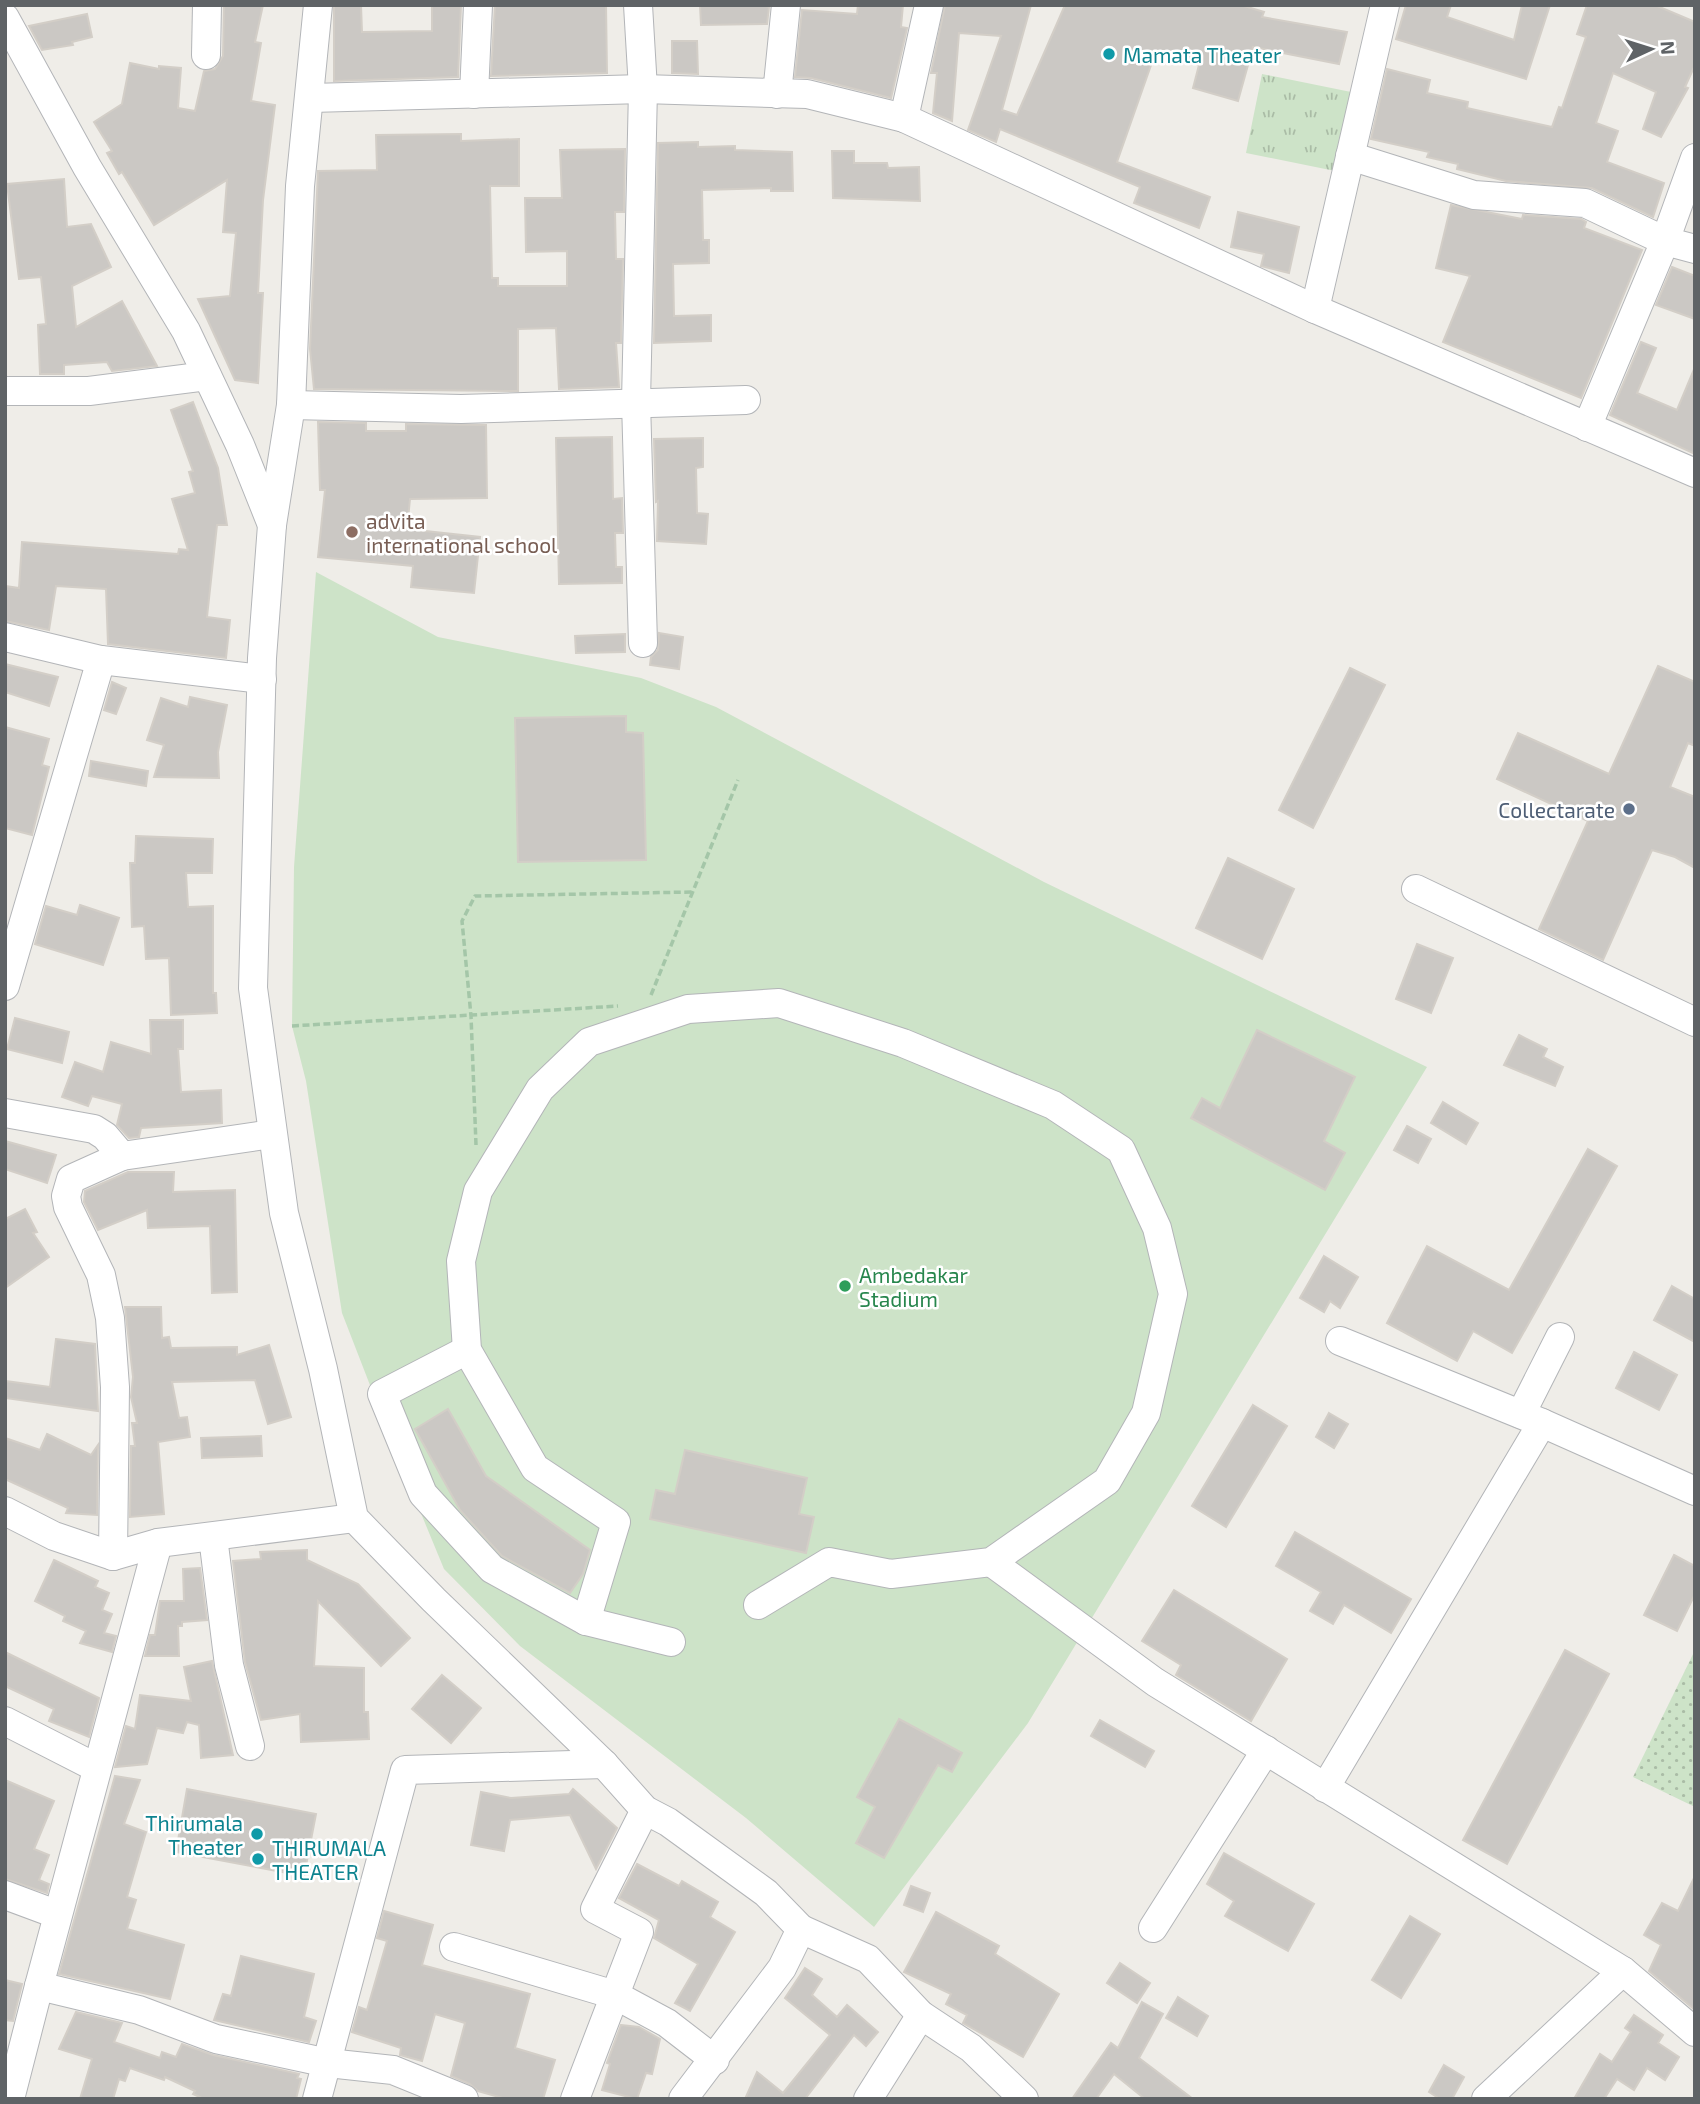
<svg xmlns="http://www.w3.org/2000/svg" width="1700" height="2104" font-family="'Exo 2',sans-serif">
<defs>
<pattern id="grass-dots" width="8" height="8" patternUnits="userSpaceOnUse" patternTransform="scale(1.75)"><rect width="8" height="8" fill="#cde3c8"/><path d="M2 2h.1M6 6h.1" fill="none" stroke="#aabca6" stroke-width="1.8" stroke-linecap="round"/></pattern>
<pattern id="park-tufts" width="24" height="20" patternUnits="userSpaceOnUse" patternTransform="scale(1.75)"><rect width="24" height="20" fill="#cde3c8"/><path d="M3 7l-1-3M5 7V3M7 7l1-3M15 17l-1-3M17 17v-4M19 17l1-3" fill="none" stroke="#aabca6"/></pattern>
</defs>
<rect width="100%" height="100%" fill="#efede8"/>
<!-- grass -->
<polygon fill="url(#grass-dots)" points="1695,1650 1695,1807 1633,1777"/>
<!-- park -->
<polygon fill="url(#park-tufts)" points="1262,74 1356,93 1340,172 1246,153"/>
<!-- pitch -->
<polygon fill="#cde3c8" points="316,572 438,637 641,678 716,707 1044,882 1427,1067 1028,1723 874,1927 746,1818 520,1646 444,1569 401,1465 342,1313 306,1081 292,1026 294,867"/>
<!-- building -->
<g fill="#cbc8c4" stroke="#d3cec7" stroke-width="2">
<polygon points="224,5 263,5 255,42 261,43 251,101 275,105 263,200 258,293 263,293 258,383 235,380 198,299 230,296 236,233 223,232 227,180 154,225 122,172 119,174 107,153 112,151 94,122 122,104 130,63 159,69 159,66 181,68 178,108 195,111 204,71 215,69 223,56"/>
<polygon points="334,5 361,5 362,32 432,31 432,5 461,5 458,77 334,81"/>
<polygon points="495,5 606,5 607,73 491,76"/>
<polygon points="700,5 764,5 769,7 767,24 701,25"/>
<polygon points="858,5 903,5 901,27 907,28 891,98 811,78 795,77 802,10 857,14"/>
<polygon points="945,5 1031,5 1002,110 1017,115 1065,5 1241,5 1264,12 1262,17 1347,32 1339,64 1253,47 1238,101 1193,88 1199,65 1156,51 1117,162 1210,197 1199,228 1134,203 1140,187 1000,129 996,142 968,130 1001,36 959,33 952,121 933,113 937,73 931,73"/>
<polygon points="1406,5 1451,5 1447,17 1514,40 1522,5 1550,5 1526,79 1396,39"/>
<polygon points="1587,5 1655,5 1695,22 1695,65 1685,87 1688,88 1661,137 1643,129 1656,92 1613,73 1596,123 1618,131 1607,162 1664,183 1653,217 1592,188 1506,181 1457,169 1458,164 1427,157 1429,152 1371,139 1387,69 1430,80 1427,93 1468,102 1467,108 1552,127 1559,107 1562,108 1586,37 1577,34"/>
<polygon points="87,14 92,37 72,42 73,45 42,50 29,26"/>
<polygon points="672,41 697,41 698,74 672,73"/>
<polygon points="461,134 461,141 519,139 519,186 490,186 492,278 498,278 498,286 567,286 567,251 526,252 525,198 562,198 560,150 625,149 624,212 615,212 616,259 623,259 621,343 616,343 619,387 559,389 556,328 518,329 518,391 314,389 310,349 318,171 377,170 376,135"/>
<polygon points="698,142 698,147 735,146 735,150 792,152 793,191 771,191 771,188 702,190 703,240 709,240 709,263 673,264 674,316 711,315 711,341 654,343 658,143"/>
<polygon points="832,151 854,151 854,163 887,163 888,168 919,167 920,201 833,198"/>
<polygon points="64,179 67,227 91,224 111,267 72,286 76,327 122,301 157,366 112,371 107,362 64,365 64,374 40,374 38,325 46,324 41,277 19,279 7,184"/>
<polygon points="1451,205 1522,219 1523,215 1581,219 1586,222 1584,228 1642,250 1581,398 1443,342 1470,276 1436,268"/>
<polygon points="1238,212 1299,227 1289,273 1261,266 1264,254 1231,247"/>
<polygon points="1672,267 1695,276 1695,319 1656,305"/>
<polygon points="1641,342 1656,348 1637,393 1677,410 1695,367 1695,454 1610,415"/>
<polygon points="193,402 218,468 227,525 217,525 207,617 230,620 226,658 108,644 106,589 56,586 49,630 5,621 5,586 19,588 22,542 178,554 179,549 188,550 172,499 195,493 189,472 193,471 171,410"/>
<polygon points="318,422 366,423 366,431 406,431 406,424 486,425 487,498 410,499 407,529 480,537 474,593 411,587 413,566 318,557 325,490 320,490"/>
<polygon points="612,437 613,499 622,498 623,533 615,533 616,567 622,567 622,583 559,584 556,438"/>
<polygon points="703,438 703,467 696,468 697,513 708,514 706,544 657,541 658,501 656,502 654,439"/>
<polygon points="659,633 683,637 679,669 650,665 651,657 658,650"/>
<polygon points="625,634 625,652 576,653 575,636"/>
<polygon points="5,664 58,677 49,706 5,692"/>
<polygon points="1658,666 1695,682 1695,746 1688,743 1670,787 1695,797 1695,868 1675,857 1652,850 1603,960 1539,929 1588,821 1497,779 1518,733 1609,774"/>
<polygon points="1350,668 1385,685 1313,828 1279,810"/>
<polygon points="112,682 126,688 116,714 104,710"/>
<polygon points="190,697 227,705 218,752 219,778 154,777 164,745 147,740 161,698 188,707"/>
<polygon points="626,716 626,732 643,733 646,860 518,862 515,718"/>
<polygon points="5,727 49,739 42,765 49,767 32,835 5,828"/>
<polygon points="91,761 148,771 146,786 89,776"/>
<polygon points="136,836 213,839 212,873 186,873 188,907 213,906 213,993 216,993 217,1013 171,1015 169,958 146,959 144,926 132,927 130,863 135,863"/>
<polygon points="1228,858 1294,889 1262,959 1196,928"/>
<polygon points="80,905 119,918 103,965 35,944 46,906 77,915"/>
<polygon points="1417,944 1453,958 1431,1013 1396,999"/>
<polygon points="15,1018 69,1032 62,1063 7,1049"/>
<polygon points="150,1020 183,1020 183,1049 178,1049 181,1092 221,1090 222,1123 141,1128 139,1137 129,1138 117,1125 122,1104 92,1096 88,1106 62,1097 75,1062 103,1072 111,1042 151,1054"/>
<polygon points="1257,1030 1355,1077 1324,1141 1345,1153 1325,1190 1191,1118 1202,1098 1220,1108"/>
<polygon points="1519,1035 1547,1049 1543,1057 1563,1067 1555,1086 1504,1065"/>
<polygon points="1443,1102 1478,1123 1466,1144 1431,1123"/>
<polygon points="1407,1126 1431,1139 1418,1163 1394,1150"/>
<polygon points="5,1141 56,1155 47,1183 5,1169"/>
<polygon points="1588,1149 1617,1166 1512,1353 1473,1331 1457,1361 1387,1323 1427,1246 1509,1290"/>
<polygon points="128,1172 174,1172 173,1192 235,1190 237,1292 212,1293 210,1226 148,1228 147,1210 98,1230 84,1202 85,1191"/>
<polygon points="25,1209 37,1232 33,1233 49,1257 5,1288 5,1219"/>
<polygon points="1324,1256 1358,1277 1340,1308 1330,1301 1324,1312 1300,1298"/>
<polygon points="1672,1286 1695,1299 1695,1342 1654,1320"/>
<polygon points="125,1307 161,1307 162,1338 169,1337 171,1348 237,1347 237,1355 269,1345 291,1417 268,1424 255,1380 172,1382 179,1418 187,1417 190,1437 158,1442 164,1514 130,1517 131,1446 135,1446 132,1423 137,1423 131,1397 133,1377"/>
<polygon points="56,1339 95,1344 98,1411 5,1398 5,1381 50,1387"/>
<polygon points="1634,1352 1677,1375 1659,1410 1616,1388"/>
<polygon points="1253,1405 1287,1426 1226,1527 1192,1506"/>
<polygon points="448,1409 486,1476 590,1550 583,1574 570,1593 502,1556 460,1510 415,1429"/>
<polygon points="1329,1413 1348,1424 1334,1448 1316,1437"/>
<polygon points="47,1434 91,1455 98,1445 97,1515 66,1513 68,1508 5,1479 5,1438 40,1450"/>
<polygon points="261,1436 262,1456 202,1458 201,1438"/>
<polygon points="685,1450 807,1478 799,1514 814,1517 806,1553 650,1519 656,1490 675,1494"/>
<polygon points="1295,1532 1411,1599 1391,1633 1344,1605 1333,1624 1310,1611 1321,1592 1276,1566"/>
<polygon points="307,1550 307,1560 358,1584 410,1638 381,1666 318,1601 314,1666 364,1668 364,1712 368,1712 369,1739 301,1742 300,1714 261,1720 245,1662 233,1561 261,1559 260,1552"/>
<polygon points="1674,1555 1695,1566 1695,1594 1677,1631 1644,1615"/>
<polygon points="54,1560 98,1581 95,1587 109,1593 102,1610 112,1614 104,1633 116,1636 112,1652 80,1643 86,1631 63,1621 65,1616 35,1601"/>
<polygon points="200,1568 207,1620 182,1622 182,1626 178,1626 179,1656 145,1656 150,1635 155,1635 160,1601 184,1601 183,1569"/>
<polygon points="1174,1590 1287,1659 1251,1721 1176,1675 1181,1665 1142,1641"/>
<polygon points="1565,1650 1609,1674 1507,1864 1463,1840"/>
<polygon points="5,1652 99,1698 89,1737 49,1721 54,1709 5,1686"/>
<polygon points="212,1661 233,1755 201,1758 199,1725 187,1722 183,1733 157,1728 147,1764 115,1767 126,1726 135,1729 140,1695 191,1701 184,1667"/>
<polygon points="442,1675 481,1708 451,1743 412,1709"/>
<polygon points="899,1719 962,1753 952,1772 938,1765 884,1858 856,1843 875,1807 857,1797"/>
<polygon points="1100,1720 1154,1751 1145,1767 1091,1736"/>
<polygon points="115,1776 140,1780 124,1824 146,1832 127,1897 136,1900 127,1929 184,1945 170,1999 59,1974"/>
<polygon points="5,1780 54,1801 34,1849 49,1855 39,1880 49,1884 47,1893 5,1879"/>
<polygon points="187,1789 316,1814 304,1876 176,1852"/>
<polygon points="573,1789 617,1828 596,1869 570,1815 510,1820 504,1851 471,1845 481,1792 511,1798 569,1794"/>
<polygon points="1224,1853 1314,1904 1288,1951 1225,1916 1234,1901 1207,1884"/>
<polygon points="637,1864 679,1886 682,1881 718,1902 710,1917 735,1932 690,2011 675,2003 698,1964 654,1938 659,1920 619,1898"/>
<polygon points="1695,1876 1695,2010 1649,1971 1661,1945 1644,1935 1662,1903 1678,1911"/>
<polygon points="911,1886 930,1893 923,1912 904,1905"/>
<polygon points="384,1911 433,1925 422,1965 530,1994 515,2048 555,2060 543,2099 506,2099 478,2091 470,2084 451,2076 465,2023 435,2014 422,2061 400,2055 401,2048 352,2032 359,2007 367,2010 387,1941 377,1938"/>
<polygon points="936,1912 999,1946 995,1954 1059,1994 1023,2057 963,2023 967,2015 946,2004 951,1994 904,1972"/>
<polygon points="1410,1916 1440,1934 1401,1998 1372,1980"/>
<polygon points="241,1956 314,1974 304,2017 316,2021 309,2042 214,2020 223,1994 231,1996"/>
<polygon points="1120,1963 1150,1983 1137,2003 1107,1983"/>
<polygon points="805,1968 822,1979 812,1995 837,2017 847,2005 878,2032 866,2046 854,2035 805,2099 745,2099 757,2072 783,2093 830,2035 785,1998"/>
<polygon points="5,1980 22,1984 13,2021 5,2020"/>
<polygon points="1178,1997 1208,2016 1197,2036 1166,2018"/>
<polygon points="1142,2002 1163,2014 1139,2058 1193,2099 1145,2099 1114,2074 1096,2099 1072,2099 1111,2043 1118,2048"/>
<polygon points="76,2012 122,2023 114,2042 160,2058 162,2052 176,2057 182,2044 213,2055 299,2074 297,2078 301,2079 296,2099 204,2099 193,2094 195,2091 165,2077 164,2080 130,2068 125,2081 119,2079 113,2099 80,2099 92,2059 59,2049"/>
<polygon points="1634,2015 1663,2035 1658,2043 1679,2057 1665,2080 1647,2068 1634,2090 1617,2079 1604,2099 1574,2099 1600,2054 1612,2062 1631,2032 1625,2028"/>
<polygon points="621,2025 639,2027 660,2039 652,2074 646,2073 637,2099 602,2090 610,2064 607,2063"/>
<polygon points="1444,2065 1464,2077 1452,2099 1440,2099 1429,2092"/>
</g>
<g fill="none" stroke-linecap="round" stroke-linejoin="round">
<defs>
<g id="minor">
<polyline points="318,5 300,186 291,405 272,525 262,658 253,988 284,1213 323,1369 354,1518 434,1600 604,1764 645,1810 668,1822 766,1893 801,1929 782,1968 683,2099"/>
<polyline points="638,5 643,89 636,402 643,643"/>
<polyline points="5,18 87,167 186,331 240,445 272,525"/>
<polyline points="206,55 207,5"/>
<polyline points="474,94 478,5"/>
<polyline points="777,94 786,5"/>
<polyline points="311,98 643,89 807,94 904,118 1315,309 1695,473"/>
<polyline points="904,118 929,5"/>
<polyline points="1350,156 1474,195 1585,203 1665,241 1695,249"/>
<polyline points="1315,309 1385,5"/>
<polyline points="5,391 89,391 207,376"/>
<polyline points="291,405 461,409 746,400"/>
<polyline points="1587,427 1665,241 1695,158"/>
<polyline points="5,637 101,660"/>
<polyline points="1416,889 1695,1022"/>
<polyline points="5,986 101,660 262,679"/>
<polyline points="5,1113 94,1129 105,1136 122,1156"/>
<polyline points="1340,1341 1542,1423 1695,1491"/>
<polyline points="467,1350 382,1394 423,1494 492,1569 586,1621 671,1642"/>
<polyline points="1521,1414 1560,1337"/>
<polyline points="5,1511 54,1536 113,1556 158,1543 354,1518"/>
<polyline points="213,1537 229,1665 250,1746"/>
<polyline points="158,1543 39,1986 139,2010 216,2039 328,2063 393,2070 464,2099"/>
<polyline points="113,1556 115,1387 110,1318 101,1275 68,1207 66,1196 71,1179 122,1156 272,1134"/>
<polyline points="991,1562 1155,1682 1623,1971 1695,2032"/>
<polyline points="586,1621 616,1522 535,1468 467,1350 461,1261 478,1191 540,1089 589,1042 688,1009 779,1003 903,1043 1053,1105 1121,1150 1157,1228 1173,1294 1146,1413 1107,1481 991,1562 891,1574 829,1562 758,1605"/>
<polyline points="5,1721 95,1767"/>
<polyline points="1325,1788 1542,1423"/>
<polyline points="5,1895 56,1914"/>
<polyline points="1153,1928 1266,1750"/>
<polyline points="801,1929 868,1959 921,2015 971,2048 1024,2099"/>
<polyline points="454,1947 615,1995 667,2023 715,2060"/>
<polyline points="10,2099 39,1986"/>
<polyline points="317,2099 405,1770 604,1764"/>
<polyline points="575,2099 639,1932 595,1909 645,1810"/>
<polyline points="868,2099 921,2015"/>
<polyline points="1486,2099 1623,1971"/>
</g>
</defs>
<!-- minor casing -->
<use href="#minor" stroke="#b3b5b8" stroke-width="30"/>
<!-- path -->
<g stroke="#a4c6a8" stroke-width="3.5" stroke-dasharray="7 3.5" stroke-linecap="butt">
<polyline points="651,995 738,780"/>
<polyline points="292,1026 618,1006"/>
<polyline points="476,1145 471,1016 462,921 475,896 693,892"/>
</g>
<!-- minor -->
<use href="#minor" stroke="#fff" stroke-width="28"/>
</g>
<!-- markers -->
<g fill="#0f9aa8" stroke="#fff" stroke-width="2.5">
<circle cx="1109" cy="54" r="7"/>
<circle cx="257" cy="1834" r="7"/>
<circle cx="258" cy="1859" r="7"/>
</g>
<circle fill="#8d6e63" stroke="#fff" stroke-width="2.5" cx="352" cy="532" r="7"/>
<circle fill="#5c6f8a" stroke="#fff" stroke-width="2.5" cx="1629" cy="809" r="7"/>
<circle fill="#2e9e5b" stroke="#fff" stroke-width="2.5" cx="845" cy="1286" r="7"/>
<g text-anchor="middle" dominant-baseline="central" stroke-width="5" stroke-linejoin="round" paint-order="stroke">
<!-- culture labels -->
<g font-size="21" fill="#0d838f" stroke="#fff" text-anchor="start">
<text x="1123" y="54">Mamata Theater</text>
<text x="243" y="1822" text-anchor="end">Thirumala<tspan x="243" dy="24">Theater</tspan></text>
<text x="272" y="1847">THIRUMALA<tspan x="272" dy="24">THEATER</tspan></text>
</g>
<!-- education labels -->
<g font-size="21" fill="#785e54" stroke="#fff" text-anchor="start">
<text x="366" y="520">advita<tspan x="366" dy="24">international school</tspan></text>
</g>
<!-- service labels -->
<g font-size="21" fill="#4e5e75" stroke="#fff" text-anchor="end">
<text x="1615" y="809">Collectarate</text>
</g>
<!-- leisure labels -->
<g font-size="21" fill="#27864d" stroke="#fff" text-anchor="start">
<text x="859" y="1274">Ambedakar<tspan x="859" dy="24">Stadium</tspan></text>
</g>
</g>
<!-- border -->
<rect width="1700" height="2104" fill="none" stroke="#5f6366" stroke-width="14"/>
<!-- north arrow -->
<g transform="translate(1651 49) rotate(86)" stroke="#ffffff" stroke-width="5" paint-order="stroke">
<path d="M0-5L12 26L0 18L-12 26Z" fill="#5f6366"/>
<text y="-10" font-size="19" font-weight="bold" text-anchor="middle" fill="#5f6366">N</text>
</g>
</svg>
